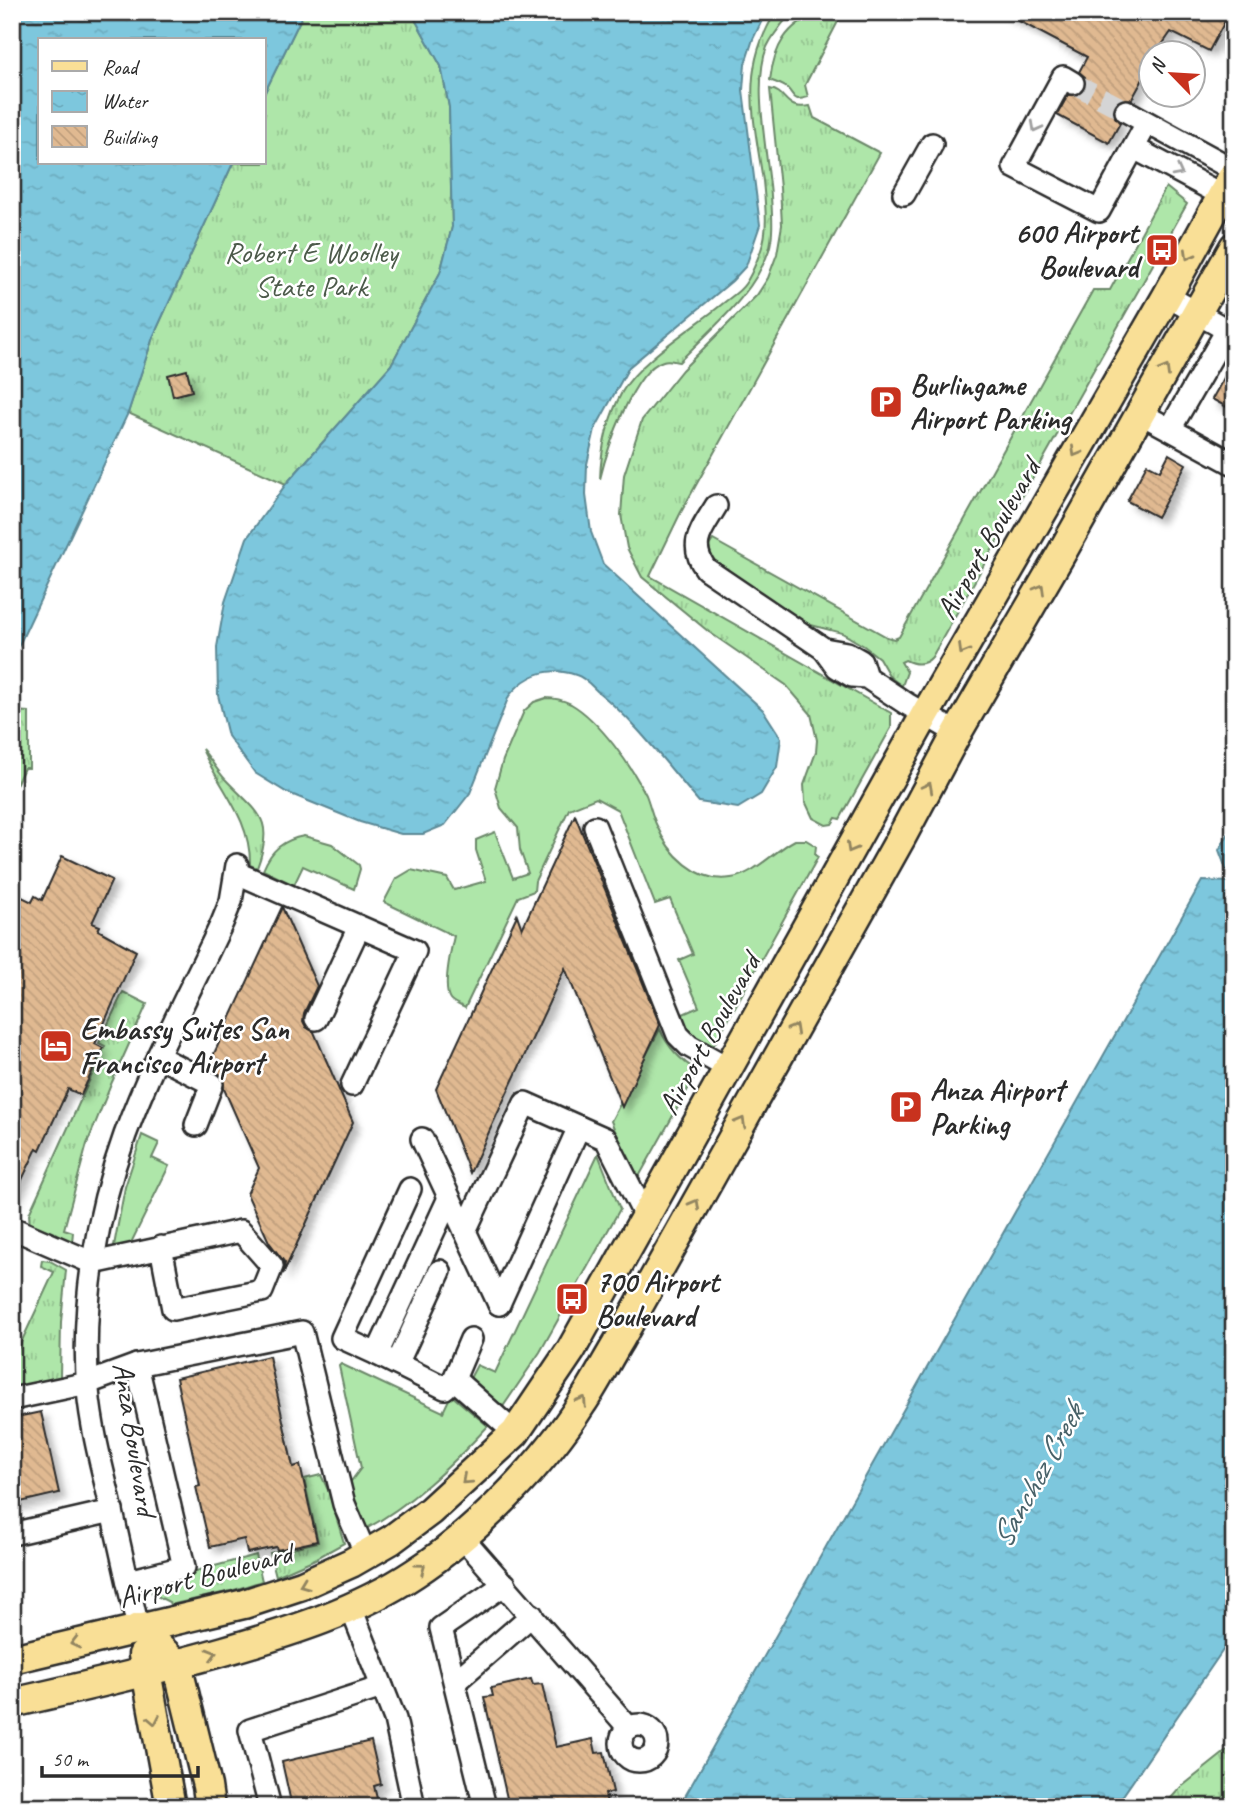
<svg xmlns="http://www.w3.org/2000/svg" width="1246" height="1819" font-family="Caveat,sans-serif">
<defs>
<pattern id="grass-tufts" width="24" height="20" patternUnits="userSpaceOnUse" patternTransform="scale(1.75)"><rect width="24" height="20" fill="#aee6a9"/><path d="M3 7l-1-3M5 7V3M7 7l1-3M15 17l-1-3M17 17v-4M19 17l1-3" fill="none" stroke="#96c592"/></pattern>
<pattern id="water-ripples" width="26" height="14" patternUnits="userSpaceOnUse" patternTransform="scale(1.75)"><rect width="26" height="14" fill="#7dc7dd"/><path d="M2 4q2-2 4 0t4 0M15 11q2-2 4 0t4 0" fill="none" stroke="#6cabbe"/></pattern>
<pattern id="building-back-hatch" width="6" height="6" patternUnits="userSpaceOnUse" patternTransform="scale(1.75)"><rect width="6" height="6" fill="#e0b991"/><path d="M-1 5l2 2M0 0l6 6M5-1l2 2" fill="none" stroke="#c09f7d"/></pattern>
<filter id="shadow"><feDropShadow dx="6" dy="6" stdDeviation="3.5" flood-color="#0004"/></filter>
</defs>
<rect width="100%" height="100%" fill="#fff"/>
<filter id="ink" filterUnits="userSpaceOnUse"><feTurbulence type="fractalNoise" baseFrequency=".0143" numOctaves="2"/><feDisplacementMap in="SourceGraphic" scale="14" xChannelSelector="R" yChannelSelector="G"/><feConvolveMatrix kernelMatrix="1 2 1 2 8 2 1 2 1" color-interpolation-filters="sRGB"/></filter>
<g filter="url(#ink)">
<!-- grass -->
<g fill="url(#grass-tufts)" stroke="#6c886a" stroke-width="2">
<polygon points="304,12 411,12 441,66 449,107 452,227 440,273 391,365 286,484 128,413 153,337 233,163 264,163 264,94"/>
<path d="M776 12H792C783 23 773 34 767 47 752 85 768 155 771 196 772 214 774 233 769 250 754 295 711 329 679 362 673 361 668 359 663 361 633 370 607 450 600 479 601 449 608 418 622 392 640 360 693 328 721 305 729 298 740 292 745 284 752 275 757 260 761 250 769 229 765 203 763 181 754 119 739 69 776 12Z"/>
<path d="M819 12H843L805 85 808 97C792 102 796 97 787 88 784 85 774 82 770 80 774 47 786 25 819 12Z"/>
<path d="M770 89C788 92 784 111 810 106L814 118 880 153 680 514 650 576 891 713V728L840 819 836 818 832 824 826 825 813 818 805 801 804 785 816 752 817 740 811 714 786 685 709 632 642 577 627 548 621 515 624 475 642 420 682 370 757 295 768 278 777 254 782 225 780 188Z"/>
<path d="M1166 187 1187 204 932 657C924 666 915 665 905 660L901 662 907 672 902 686 890 677 879 658 864 646 842 633 807 624 712 559 709 546 713 540 887 637 894 639 899 637 1093 290H1110Z"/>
<polygon points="12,711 29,712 29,768 24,768 12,793"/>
<path d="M202 749C209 757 217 770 225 779 257 813 276 817 257 868L250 865C251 819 220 789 202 749Z"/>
<polygon points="123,992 147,1004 112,1082 87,1144 64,1229 73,1232 72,1242 68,1244 30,1228 29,1214 105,1046 99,1043"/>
<polygon points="42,1260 50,1261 66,1270 61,1322 60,1377 12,1388 12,1362 54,1272 41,1266"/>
<polygon points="321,1475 328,1490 344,1543 315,1559 276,1576 270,1553 318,1542 304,1479"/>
<polygon points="256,1555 262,1581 231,1591 170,1605 169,1602 157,1596 156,1592 152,1593 150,1585 155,1582"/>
<polygon points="1234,1745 1234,1807 1163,1807 1180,1788"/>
</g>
<!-- garden -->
<g fill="#aee6a9" stroke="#6c886a" stroke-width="2">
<path d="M546 698C554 698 563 700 571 704 599 720 632 767 646 795 650 805 652 816 657 826 668 853 698 884 731 878 754 875 774 851 795 840H806L816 846 815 855 818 857 710 1052C698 1041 683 1031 683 1014L699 1007 679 960 693 954 670 899 655 904 618 810 596 798 569 809 535 881 534 891 518 897 465 1008C460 1005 453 1003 450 999 442 988 451 949 454 936L384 902 396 879 411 870 447 878 454 890 486 881 476 850V840L495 832 513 878 528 873 520 850 518 828 501 808 495 788 503 760 524 711 534 702Z"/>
<path d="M304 836 332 844 359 865 360 869 354 889 303 866 294 885 263 870C271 850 283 840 304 836Z"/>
<path d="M660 1029C668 1048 681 1061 698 1071L636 1182 611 1121Z"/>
<polygon points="142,1135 159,1143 152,1158 169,1166 129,1247 113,1251 125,1187"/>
<polygon points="598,1154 620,1209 540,1352 502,1408 468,1382 477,1365 495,1373"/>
<path d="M341 1364 443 1412 451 1395 488 1426C451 1466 411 1505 362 1531L349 1484 361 1468 339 1366Z"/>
</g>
<!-- water -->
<g fill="url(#water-ripples)" stroke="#5c8996" stroke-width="2">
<polygon points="12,12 304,12 264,94 264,40 40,40 40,163 233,163 153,337 128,413 12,660"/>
<path d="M411 12H766L753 39 745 64 743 90 760 225 746 266 732 281 629 367 595 429 587 464 586 495 591 532 603 564 763 710 781 738 777 767 761 794 738 808 699 802C666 764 636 722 597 691 591 685 584 677 576 675 549 666 526 674 509 696L470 793 445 825 423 834H401L360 822 286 792 255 773 228 736 218 695 217 647 225 602 247 538 286 484 391 365 440 273 452 227 449 107 441 66Z"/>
<polygon points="1234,824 1234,1634 1115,1807 679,1807 1202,881 1231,882 1219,850"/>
</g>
<!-- building -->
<g fill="url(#building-back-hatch)" stroke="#2b2b2b" stroke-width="2" filter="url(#shadow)">
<polygon points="1002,12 1230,12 1209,51 1171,32 1157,52 1152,52 1152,63 1132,99 1120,100 1114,105 1115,117 1120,123 1109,143 1057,115 1068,95 1079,95 1085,89 1085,77 1079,72 1087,57"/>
<polygon points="1234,360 1234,411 1212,399"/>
<polygon points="187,370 192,391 173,396 168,375"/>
<polygon points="1169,454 1186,464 1157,517 1127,501 1147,464 1160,471"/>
<polygon points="575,815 660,1025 622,1107 565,968 470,1173 436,1089 517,915 522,929"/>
<polygon points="62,856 112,880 92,923 100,926 98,930 136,951 95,1044 103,1048 81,1095 68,1089 40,1150 37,1148 12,1201 12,892 32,902 35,896 42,900"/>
<polygon points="282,907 317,986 304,1013 303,1021 306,1027 314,1032 353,1122 283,1274 285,1263 269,1242 247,1194 259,1168 224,1089 223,1077 217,1072 211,1060"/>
<polygon points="269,1356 293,1467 300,1465 317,1541 277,1550 276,1547 247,1553 244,1539 210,1547 196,1487 200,1486 176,1378"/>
<polygon points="41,1412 59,1493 12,1504 12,1418"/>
<polygon points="531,1679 533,1685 542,1684 556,1747 593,1739 596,1753 604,1752 613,1792 605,1794 608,1807 509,1807 484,1697 493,1696 491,1688"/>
<polygon points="371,1741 381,1784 374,1786 379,1807 292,1807 282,1762"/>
</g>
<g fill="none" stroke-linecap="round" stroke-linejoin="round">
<!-- minor-tunnel -->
<polyline stroke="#d5d5d5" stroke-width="21" stroke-dasharray="21 10" stroke-linecap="butt" points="1073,83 1126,111"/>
<defs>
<g id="minor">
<polyline points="1073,83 1063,77 1014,167 1099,211 1147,123"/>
<polyline points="1126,111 1234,170"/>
<polyline points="1134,148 1222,195 1234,196"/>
<polyline points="904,194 932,144"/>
<polyline points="1167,296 1234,334"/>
<polyline points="1140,413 1232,463"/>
<polyline points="1170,429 1227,330"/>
<path d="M716 506C703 528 687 544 706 569L824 649"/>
<polyline points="866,677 861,661 847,653 824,649 837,667 852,676 866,677 907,704 957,733"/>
<polyline points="595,827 678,1035 689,1046 728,1068"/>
<polyline points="237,873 415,951 352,1085"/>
<polyline points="316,1019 359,927"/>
<polyline points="159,1057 212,1084 196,1125"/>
<polyline points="422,1139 499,1304"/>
<polyline points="410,1189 342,1338 377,1354 449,1198"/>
<polyline points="12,1228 93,1263 241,1231 272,1266 262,1291 173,1309 161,1247"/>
<polyline points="465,1231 525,1103 606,1139 645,1216"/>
<polyline points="499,1304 579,1127"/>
<polyline points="377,1354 445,1388 454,1379 471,1339"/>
<polyline points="397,1364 440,1271"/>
<polyline points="454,1379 515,1433"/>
<polyline points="12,1399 88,1383 137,1365"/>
<polyline points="12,1534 112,1511"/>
<polyline points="462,1537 629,1728"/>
<polyline points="128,1581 184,1567 137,1365 302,1332 344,1504 366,1555"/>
<polyline points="351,1608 395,1719 414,1807"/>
<path d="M138 1628C128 1582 117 1535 107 1489 99 1456 91 1423 88 1390 81 1305 96 1215 125 1135 152 1062 189 993 222 923L231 901 237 865"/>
<polyline points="456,1681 532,1615"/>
<circle cx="639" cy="1743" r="18"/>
<polyline points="270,1807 250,1730 382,1687"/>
<polyline points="485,1807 441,1628 505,1584"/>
</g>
<g id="major">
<polyline points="138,1628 177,1664 207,1786 210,1807"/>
<polyline points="143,1655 171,1807"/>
<polyline points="12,1659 244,1604 302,1585 351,1563 391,1540 430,1511 515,1433 571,1350 925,715 1167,296 1234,174"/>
<path d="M12 1703C83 1687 154 1671 224 1651 290 1632 358 1611 415 1573 475 1534 544 1463 582 1403 596 1382 607 1360 620 1339L902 836 957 733 1061 554 1234 247"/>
</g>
</defs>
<!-- minor casing -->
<use href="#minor" stroke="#2b2b2b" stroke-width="26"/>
<!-- major casing -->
<use href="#major" stroke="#2b2b2b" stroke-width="33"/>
<!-- minor -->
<use href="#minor" stroke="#fff" stroke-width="21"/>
<!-- major -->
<use href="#major" stroke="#f9df96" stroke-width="28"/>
</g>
<!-- one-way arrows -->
<defs><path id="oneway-chevron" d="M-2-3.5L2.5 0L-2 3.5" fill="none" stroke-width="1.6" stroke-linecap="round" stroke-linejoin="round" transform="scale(1.75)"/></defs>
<g stroke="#a0a0a0">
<use href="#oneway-chevron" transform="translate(1036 127) rotate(118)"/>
<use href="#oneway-chevron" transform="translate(1178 172) rotate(28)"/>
</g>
<g stroke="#928560">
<use href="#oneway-chevron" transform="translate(1189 255) rotate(119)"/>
<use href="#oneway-chevron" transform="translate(1165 370) rotate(-60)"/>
<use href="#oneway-chevron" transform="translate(1076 452) rotate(120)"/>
<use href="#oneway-chevron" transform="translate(1040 589) rotate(-60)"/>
<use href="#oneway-chevron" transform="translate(963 650) rotate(120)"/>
<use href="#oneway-chevron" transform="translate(928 787) rotate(-62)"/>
<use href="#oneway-chevron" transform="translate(851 848) rotate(119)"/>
<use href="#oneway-chevron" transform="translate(794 1029) rotate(-61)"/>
<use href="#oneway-chevron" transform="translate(741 1122) rotate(-61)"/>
<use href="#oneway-chevron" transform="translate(695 1204) rotate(-61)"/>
<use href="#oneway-chevron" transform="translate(582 1401) rotate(-57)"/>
<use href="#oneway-chevron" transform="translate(466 1480) rotate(138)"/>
<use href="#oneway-chevron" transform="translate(421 1568) rotate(-36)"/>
<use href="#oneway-chevron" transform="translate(304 1584) rotate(159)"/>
<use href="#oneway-chevron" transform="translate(75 1643) rotate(166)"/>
<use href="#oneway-chevron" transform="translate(212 1654) rotate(-16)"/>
<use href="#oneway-chevron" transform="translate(154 1720) rotate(79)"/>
</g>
</g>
<!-- icons -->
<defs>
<symbol id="bus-square" viewBox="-11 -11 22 22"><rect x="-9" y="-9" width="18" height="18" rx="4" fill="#c8321e" stroke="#fff"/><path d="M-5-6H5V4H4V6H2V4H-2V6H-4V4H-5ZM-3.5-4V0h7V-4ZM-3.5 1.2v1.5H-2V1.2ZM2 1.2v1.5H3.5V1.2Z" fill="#fff"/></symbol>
<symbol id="parking-square" viewBox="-11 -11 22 22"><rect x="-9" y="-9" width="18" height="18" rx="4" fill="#c8321e" stroke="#fff"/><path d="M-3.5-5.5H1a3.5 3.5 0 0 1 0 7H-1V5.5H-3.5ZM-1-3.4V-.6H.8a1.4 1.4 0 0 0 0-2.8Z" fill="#fff"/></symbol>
<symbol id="hotel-square" viewBox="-11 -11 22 22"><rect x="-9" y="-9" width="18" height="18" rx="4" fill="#c8321e" stroke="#fff"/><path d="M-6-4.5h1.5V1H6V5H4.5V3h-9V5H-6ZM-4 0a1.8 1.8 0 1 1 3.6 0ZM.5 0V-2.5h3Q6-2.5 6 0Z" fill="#fff"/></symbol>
</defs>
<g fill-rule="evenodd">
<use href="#bus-square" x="1143" y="231" width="38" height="38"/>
<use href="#parking-square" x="867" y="383" width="38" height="38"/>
<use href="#hotel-square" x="37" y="1027" width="38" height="38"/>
<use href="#parking-square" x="887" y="1088" width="38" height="38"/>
<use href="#bus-square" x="553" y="1280" width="38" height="38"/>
</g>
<g text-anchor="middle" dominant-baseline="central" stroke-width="5" stroke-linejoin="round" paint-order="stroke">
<!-- poi labels -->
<g font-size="30" font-weight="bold" fill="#2b2b2b" stroke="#fff" text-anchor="start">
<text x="1138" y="233" text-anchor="end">600 Airport<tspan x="1138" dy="34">Boulevard</tspan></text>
<text x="910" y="385">Burlingame<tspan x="910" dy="34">Airport Parking</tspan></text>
<text x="80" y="1029">Embassy Suites San<tspan x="80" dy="34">Francisco Airport</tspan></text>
<text x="930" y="1090">Anza Airport<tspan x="930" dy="34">Parking</tspan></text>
<text x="596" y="1282">700 Airport<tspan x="596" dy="34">Boulevard</tspan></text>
</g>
<!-- park labels -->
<g font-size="30" fill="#4c5a4a" stroke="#fff">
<text x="311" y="252">Robert E Woolley<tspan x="311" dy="34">State Park</tspan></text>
</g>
<!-- street labels -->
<g font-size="30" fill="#2b2b2b" stroke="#fff">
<text transform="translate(988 539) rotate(-60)">Airport Boulevard</text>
<text transform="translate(709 1034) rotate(-61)">Airport Boulevard</text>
<text transform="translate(135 1439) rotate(81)">Anza Boulevard</text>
<text transform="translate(205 1575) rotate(-15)">Airport Boulevard</text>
</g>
<!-- water labels -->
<g font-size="32" font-style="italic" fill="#486269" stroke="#fff">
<text transform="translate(1037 1476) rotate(-61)">Sanchez Creek</text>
</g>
</g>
<!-- margin -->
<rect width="1246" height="1819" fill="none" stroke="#fff" stroke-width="42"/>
<rect x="21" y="21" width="1204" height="1777" fill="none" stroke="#2b2b2b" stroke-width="2.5" filter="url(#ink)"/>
<!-- legend -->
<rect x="38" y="38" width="228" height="126" fill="#ffffff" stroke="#aaaaaa" stroke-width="2"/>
<rect x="52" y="61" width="35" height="10" fill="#f9df96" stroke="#aaaaaa" stroke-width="2"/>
<text x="102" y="74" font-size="21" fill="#2b2b2b">Road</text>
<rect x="52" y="91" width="35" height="21" fill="url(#water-ripples)" stroke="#aaaaaa" stroke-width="2"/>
<text x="102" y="108" font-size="21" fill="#2b2b2b">Water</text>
<rect x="52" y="126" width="35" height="21" fill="url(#building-back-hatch)" stroke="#aaaaaa" stroke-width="2"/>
<text x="102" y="144" font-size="21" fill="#2b2b2b">Building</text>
<!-- north arrow -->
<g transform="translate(1172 74) rotate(295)"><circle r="33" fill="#ffffff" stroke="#aaaaaa" stroke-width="2"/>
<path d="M0-5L12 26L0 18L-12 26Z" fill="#c8321e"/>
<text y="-10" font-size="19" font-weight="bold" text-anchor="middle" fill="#2b2b2b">N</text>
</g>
<!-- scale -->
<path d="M42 1766v10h156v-10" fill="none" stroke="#2b2b2b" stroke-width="3.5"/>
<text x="52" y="1766" font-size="21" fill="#2b2b2b" stroke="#ffffff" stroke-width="5" paint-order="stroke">50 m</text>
</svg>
